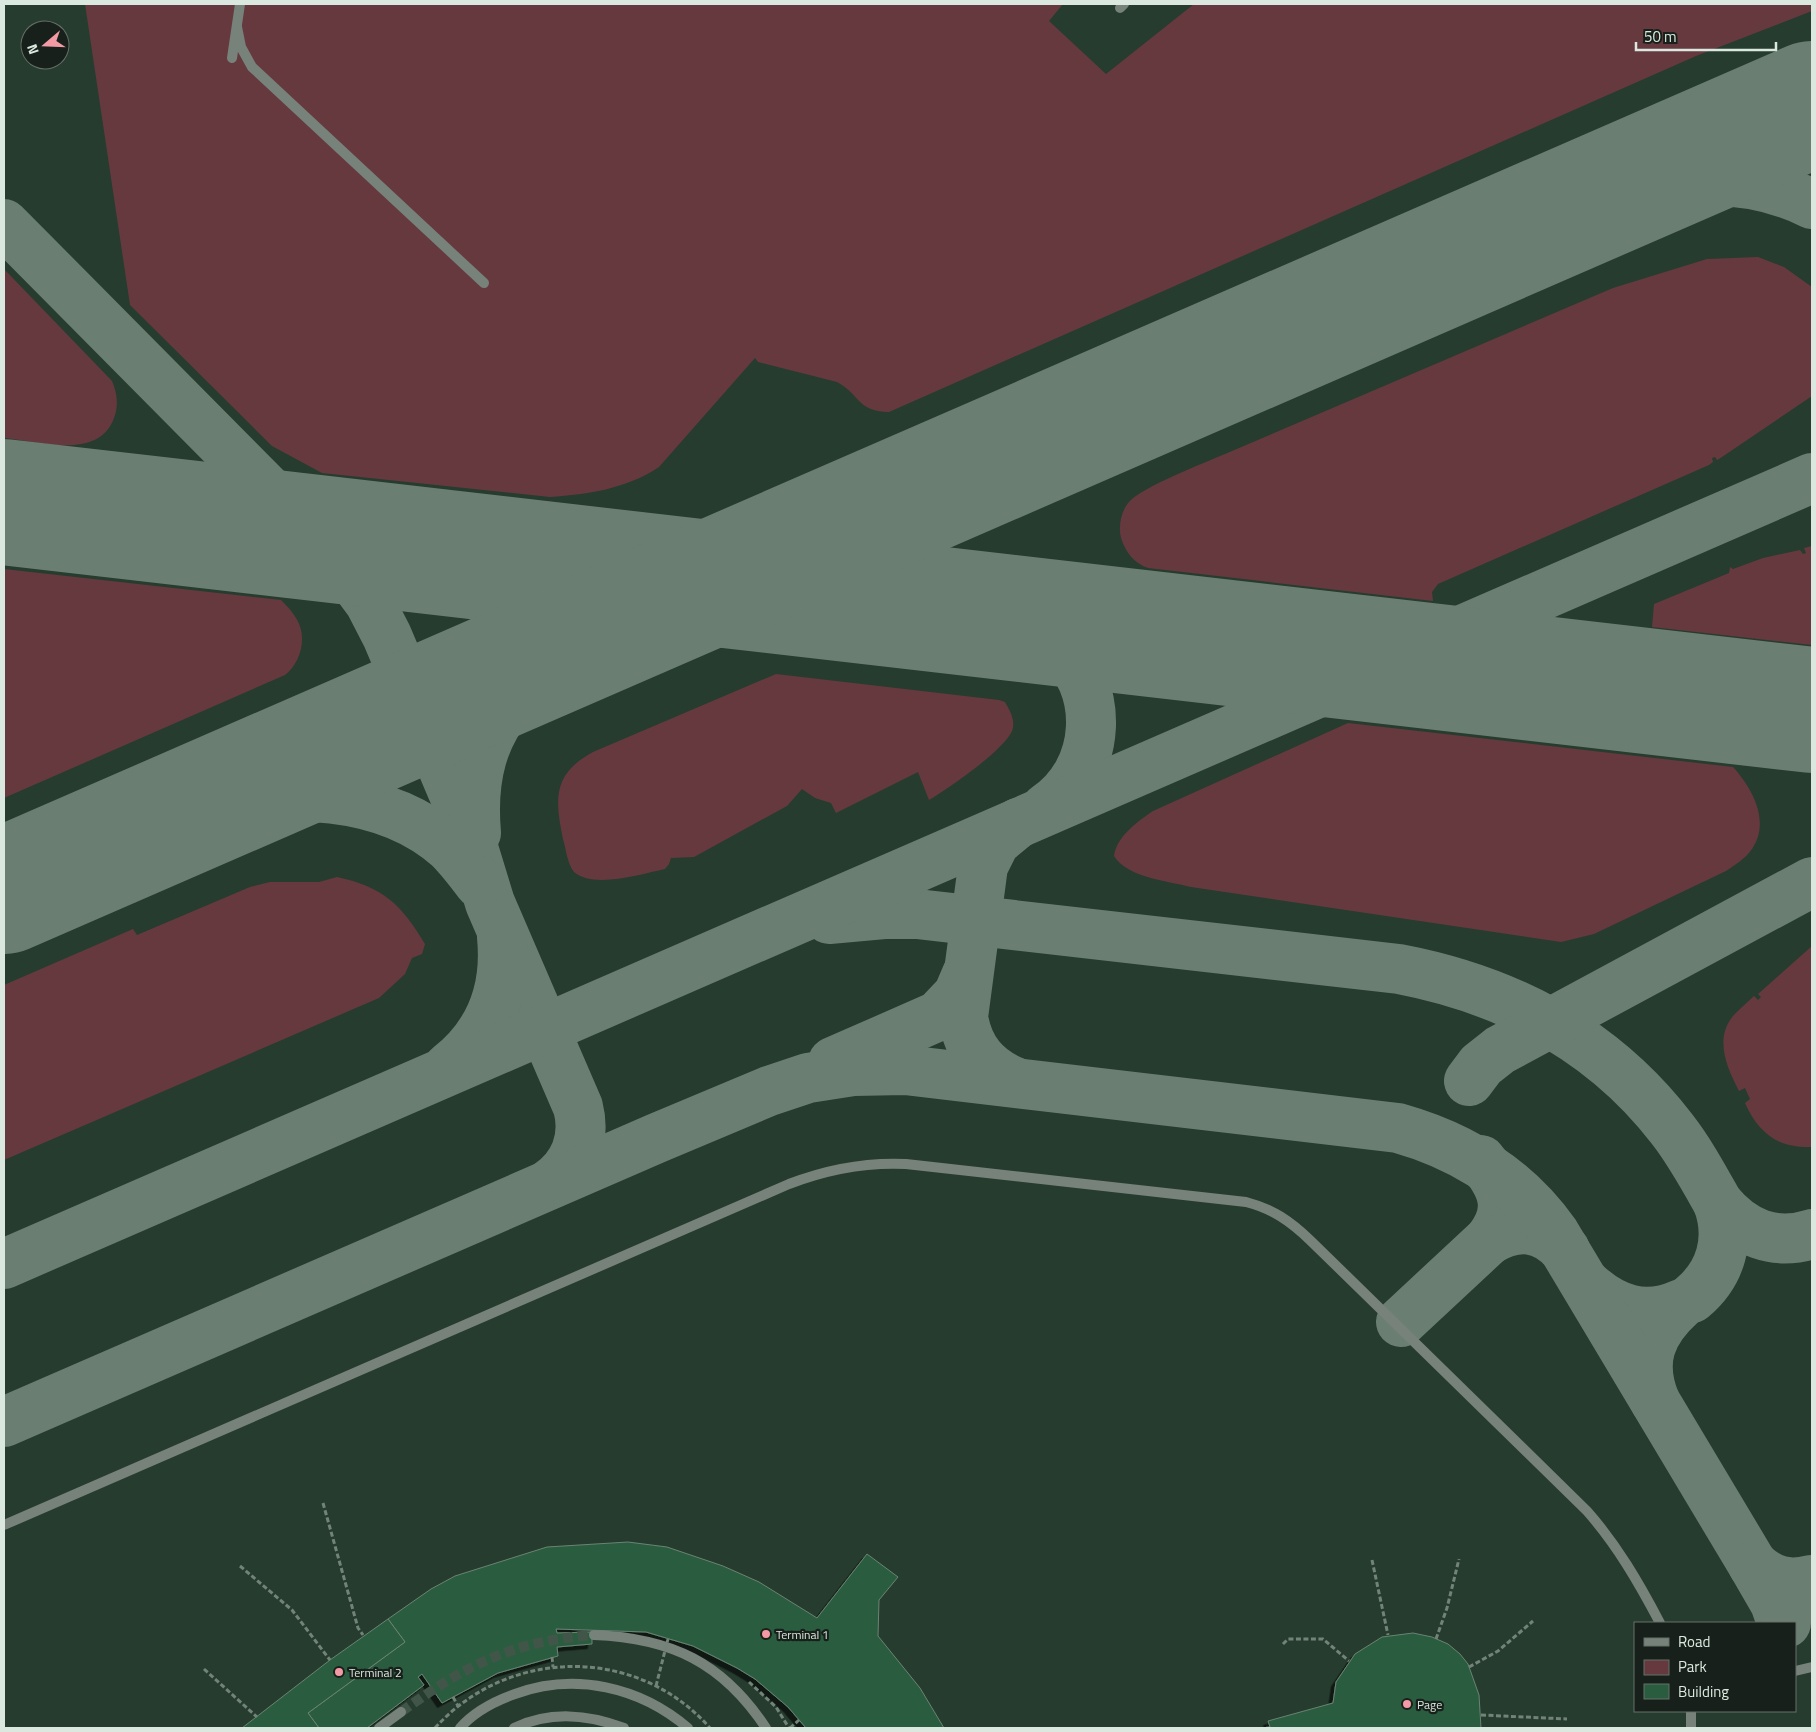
<svg xmlns="http://www.w3.org/2000/svg" width="1816" height="1732" font-family="'Titillium Web',sans-serif">
<defs>
<filter id="shadow"><feDropShadow dx="-4.5" dy="4.5" stdDeviation="0" flood-color="#0009"/></filter>
</defs>
<rect width="100%" height="100%" fill="#263c2e"/>
<!-- green -->
<g fill="#66393f">
<path d="M85 4H1063L1049 21 1106 74 1194 4H1812V11L1696 56 889 412C856 411 861 395 837 382L758 362 755 358 659 467C626 489 589 494 550 497L322 473 272 446 130 305Z"/>
<path d="M1758 257 1784 267 1812 287V396L1719 459 1717 460 1715 457 1712 458 1713 462 1709 465 1438 584 1432 592 1433 601 1148 568C1134 563 1126 553 1121 538 1118 527 1121 511 1129 502 1142 487 1204 463 1225 454L1613 288 1707 259Z"/>
<path d="M4 269 112 381C117 393 119 405 114 418 99 461 37 441 4 438Z"/>
<polygon points="1812,546 1812,645 1652,627 1654,604 1729,573 1730,567 1733,569 1763,558 1800,550 1803,554 1806,553 1804,548"/>
<path d="M4 569 281 600C286 605 292 611 296 618 308 636 301 663 285 675L4 798Z"/>
<path d="M776 674 999 700 1005 702C1010 711 1016 721 1012 731 1004 750 948 789 929 800L918 772 836 813 831 803 815 798 802 789 787 806 694 857 671 858 669 864 665 869C641 874 594 889 574 872 567 863 566 849 563 839 555 800 552 774 593 752Z"/>
<path d="M1348 723 1733 767C1752 788 1771 821 1752 849 1746 858 1735 865 1726 871L1594 934 1561 942 1191 887C1168 881 1128 878 1114 856 1117 836 1137 822 1153 811Z"/>
<path d="M337 877C383 887 401 904 425 944L422 954 412 958 405 974 379 998 4 1160V985L133 929 137 935 250 887 270 882H319Z"/>
<path d="M1812 946V1147C1778 1148 1759 1134 1745 1103L1750 1099 1745 1088 1739 1091C1727 1068 1714 1039 1733 1016 1739 1009 1747 1003 1754 996L1758 1000 1761 997 1758 994Z"/>
</g>
<g fill="none" stroke-linecap="round" stroke-linejoin="round">
<!-- taxiway -->
<g stroke="#6b7e72" stroke-width="50">
<path d="M1604 195C1679 181 1741 169 1812 204"/>
<path d="M4 224 342 565 370 603 387 636 464 818 490 903 578 1107C586 1138 575 1167 548 1185"/>
<path d="M991 616C1013 623 1035 629 1054 643 1107 686 1102 771 1046 808"/>
<path d="M1727 700C1763 710 1785 718 1812 744"/>
<path d="M202 805C285 791 383 788 450 848 461 859 470 871 479 883"/>
<path d="M476 833C466 716 530 676 620 622"/>
<path d="M829 919 884 914H917L1399 969C1509 990 1603 1039 1672 1129 1690 1152 1704 1178 1718 1203"/>
<polyline points="833,1062 938,1016 958,995 967,974"/>
<path d="M449 1067C491 1034 507 989 502 937"/>
<polyline points="1469,1081 1481,1065 1500,1050 1812,882"/>
<path d="M1015 1082C985 1070 968 1049 963 1017L983 866 995 842 1018 823"/>
<path d="M1481 1160C1503 1187 1513 1210 1489 1240 1517 1224 1542 1225 1565 1250"/>
<polyline points="4,1264 1812,478"/>
<path d="M1586 1284C1614 1310 1645 1320 1681 1304 1650 1332 1639 1361 1655 1401"/>
<path d="M1692 1298C1721 1274 1731 1239 1718 1203 1743 1233 1774 1246 1812 1234"/>
<polyline points="1401,1322 1489,1240"/>
<path d="M4 1422 657 1138 769 1091 808 1078 853 1071 905 1070 1398 1128C1462 1146 1517 1180 1555 1234L1753 1565 1775 1603 1782 1623"/>
<path d="M1753 1565C1771 1581 1787 1586 1811 1580 1797 1592 1786 1604 1786 1623"/>
</g>
<!-- runway -->
<g stroke="#6b7e72" stroke-width="126">
<polyline points="4,502 1812,710"/>
<polyline points="4,891 1812,104"/>
</g>
</g>
<!-- building -->
<g fill="#2a5d3f" stroke="#6b8373" filter="url(#shadow)">
<polygon points="628,1542 667,1547 723,1566 759,1582 817,1618 867,1554 898,1577 879,1600 878,1636 920,1688 944,1728 806,1728 788,1707 755,1679 737,1668 693,1646 646,1632 556,1629 557,1633 592,1632 592,1644 557,1647 558,1656 498,1673 442,1703 422,1674 418,1677 424,1685 367,1728 319,1728 308,1713 405,1642 388,1619 431,1589 455,1576 547,1547"/>
<polygon points="388,1619 405,1642 308,1713 319,1728 242,1728 330,1660"/>
<polygon points="1413,1633 1432,1637 1448,1644 1460,1654 1468,1664 1479,1695 1481,1728 1261,1728 1270,1727 1268,1721 1333,1703 1336,1682 1355,1654 1382,1637"/>
</g>
<g fill="none" stroke-linecap="round" stroke-linejoin="round">
<!-- street-tunnel -->
<path stroke="#415649" stroke-width="10" stroke-dasharray="10 5" stroke-linecap="butt" d="M401 1712C466 1665 513 1641 594 1635"/>
<!-- path -->
<g stroke="#728478" stroke-width="3" stroke-dasharray="5 2.5" stroke-linecap="butt">
<polyline points="323,1503 358,1628 363,1635"/>
<polyline points="1372,1560 1388,1635"/>
<polyline points="240,1566 292,1610 330,1660"/>
<polyline points="1436,1639 1447,1608 1459,1559"/>
<polyline points="1283,1644 1288,1639 1323,1639 1349,1661"/>
<polyline points="552,1657 553,1667"/>
<polyline points="1469,1667 1498,1651 1533,1621"/>
<polyline points="204,1669 257,1717"/>
<polyline points="749,1682 776,1707 789,1728"/>
<polyline points="453,1697 458,1706"/>
<polyline points="1481,1715 1567,1719"/>
<path d="M435 1728C508 1647 637 1645 710 1728"/>
<polyline points="790,1728 799,1720"/>
</g>
<!-- lane -->
<g stroke="#77827a" stroke-width="10">
<polyline points="1120,8 1124,4"/>
<polyline points="237,27 241,47 252,67 484,283"/>
<polyline points="232,58 240,4"/>
<path d="M4 1525 789 1184C828 1169 865 1162 906 1164L1246 1202C1273 1209 1290 1221 1310 1240L1587 1511C1617 1545 1639 1583 1660 1623"/>
<polyline points="1795,1671 1812,1667"/>
<polyline points="1691,1728 1691,1711"/>
</g>
<!-- street -->
<g stroke="#77827a" stroke-width="10">
<path d="M594 1635C672 1638 723 1663 766 1728"/>
<polyline points="379,1728 401,1712"/>
<path d="M460 1728C474 1712 495 1701 515 1694 575 1672 640 1687 688 1728"/>
<path d="M514 1728C549 1711 588 1714 624 1728"/>
</g>
<!-- path-bridge -->
<polyline stroke="#728478" stroke-width="3" stroke-dasharray="5 2.5" stroke-linecap="butt" points="656,1686 668,1639"/>
</g>
<!-- markers -->
<g fill="#f49aa5" stroke="#17201a" stroke-width="2">
<circle cx="766" cy="1634" r="5"/>
<circle cx="339" cy="1672" r="5"/>
<circle cx="1407" cy="1704" r="5"/>
</g>
<g text-anchor="middle" dominant-baseline="central" stroke-width="4.5" stroke-linejoin="round" paint-order="stroke">
<!-- poi labels -->
<g font-size="12" fill="#dbe8df" stroke="#17201a" text-anchor="start">
<text x="776" y="1634">Terminal 1</text>
<text x="349" y="1672">Terminal 2</text>
<text x="1417" y="1704">Page</text>
</g>
</g>
<!-- border -->
<rect width="1816" height="1732" fill="none" stroke="#dbe8df" stroke-width="10"/>
<!-- legend -->
<rect x="1634" y="1622" width="162" height="90" fill="#17201a" stroke="#657069"/>
<rect x="1644" y="1638" width="25" height="8" fill="#77827a" stroke="#657069"/>
<text x="1678" y="1647" font-size="15" fill="#dbe8df">Road</text>
<rect x="1644" y="1660" width="25" height="15" fill="#66393f" stroke="#657069"/>
<text x="1678" y="1672" font-size="15" fill="#dbe8df">Park</text>
<rect x="1644" y="1684" width="25" height="15" fill="#2a5d3f" stroke="#657069"/>
<text x="1678" y="1697" font-size="15" fill="#dbe8df">Building</text>
<!-- north arrow -->
<g transform="translate(45 45) rotate(251)"><circle r="24" fill="#17201a" stroke="#657069"/>
<path d="M0-4L9 19L0 12L-9 19Z" fill="#f49aa5"/>
<text y="-8" font-size="14" font-weight="bold" text-anchor="middle" fill="#dbe8df">N</text>
</g>
<!-- scale -->
<path d="M1636 42v8h140v-8" fill="none" stroke="#dbe8df" stroke-width="2.5"/>
<text x="1644" y="42" font-size="15" fill="#dbe8df" stroke="#17201a" stroke-width="4" paint-order="stroke">50 m</text>
</svg>
